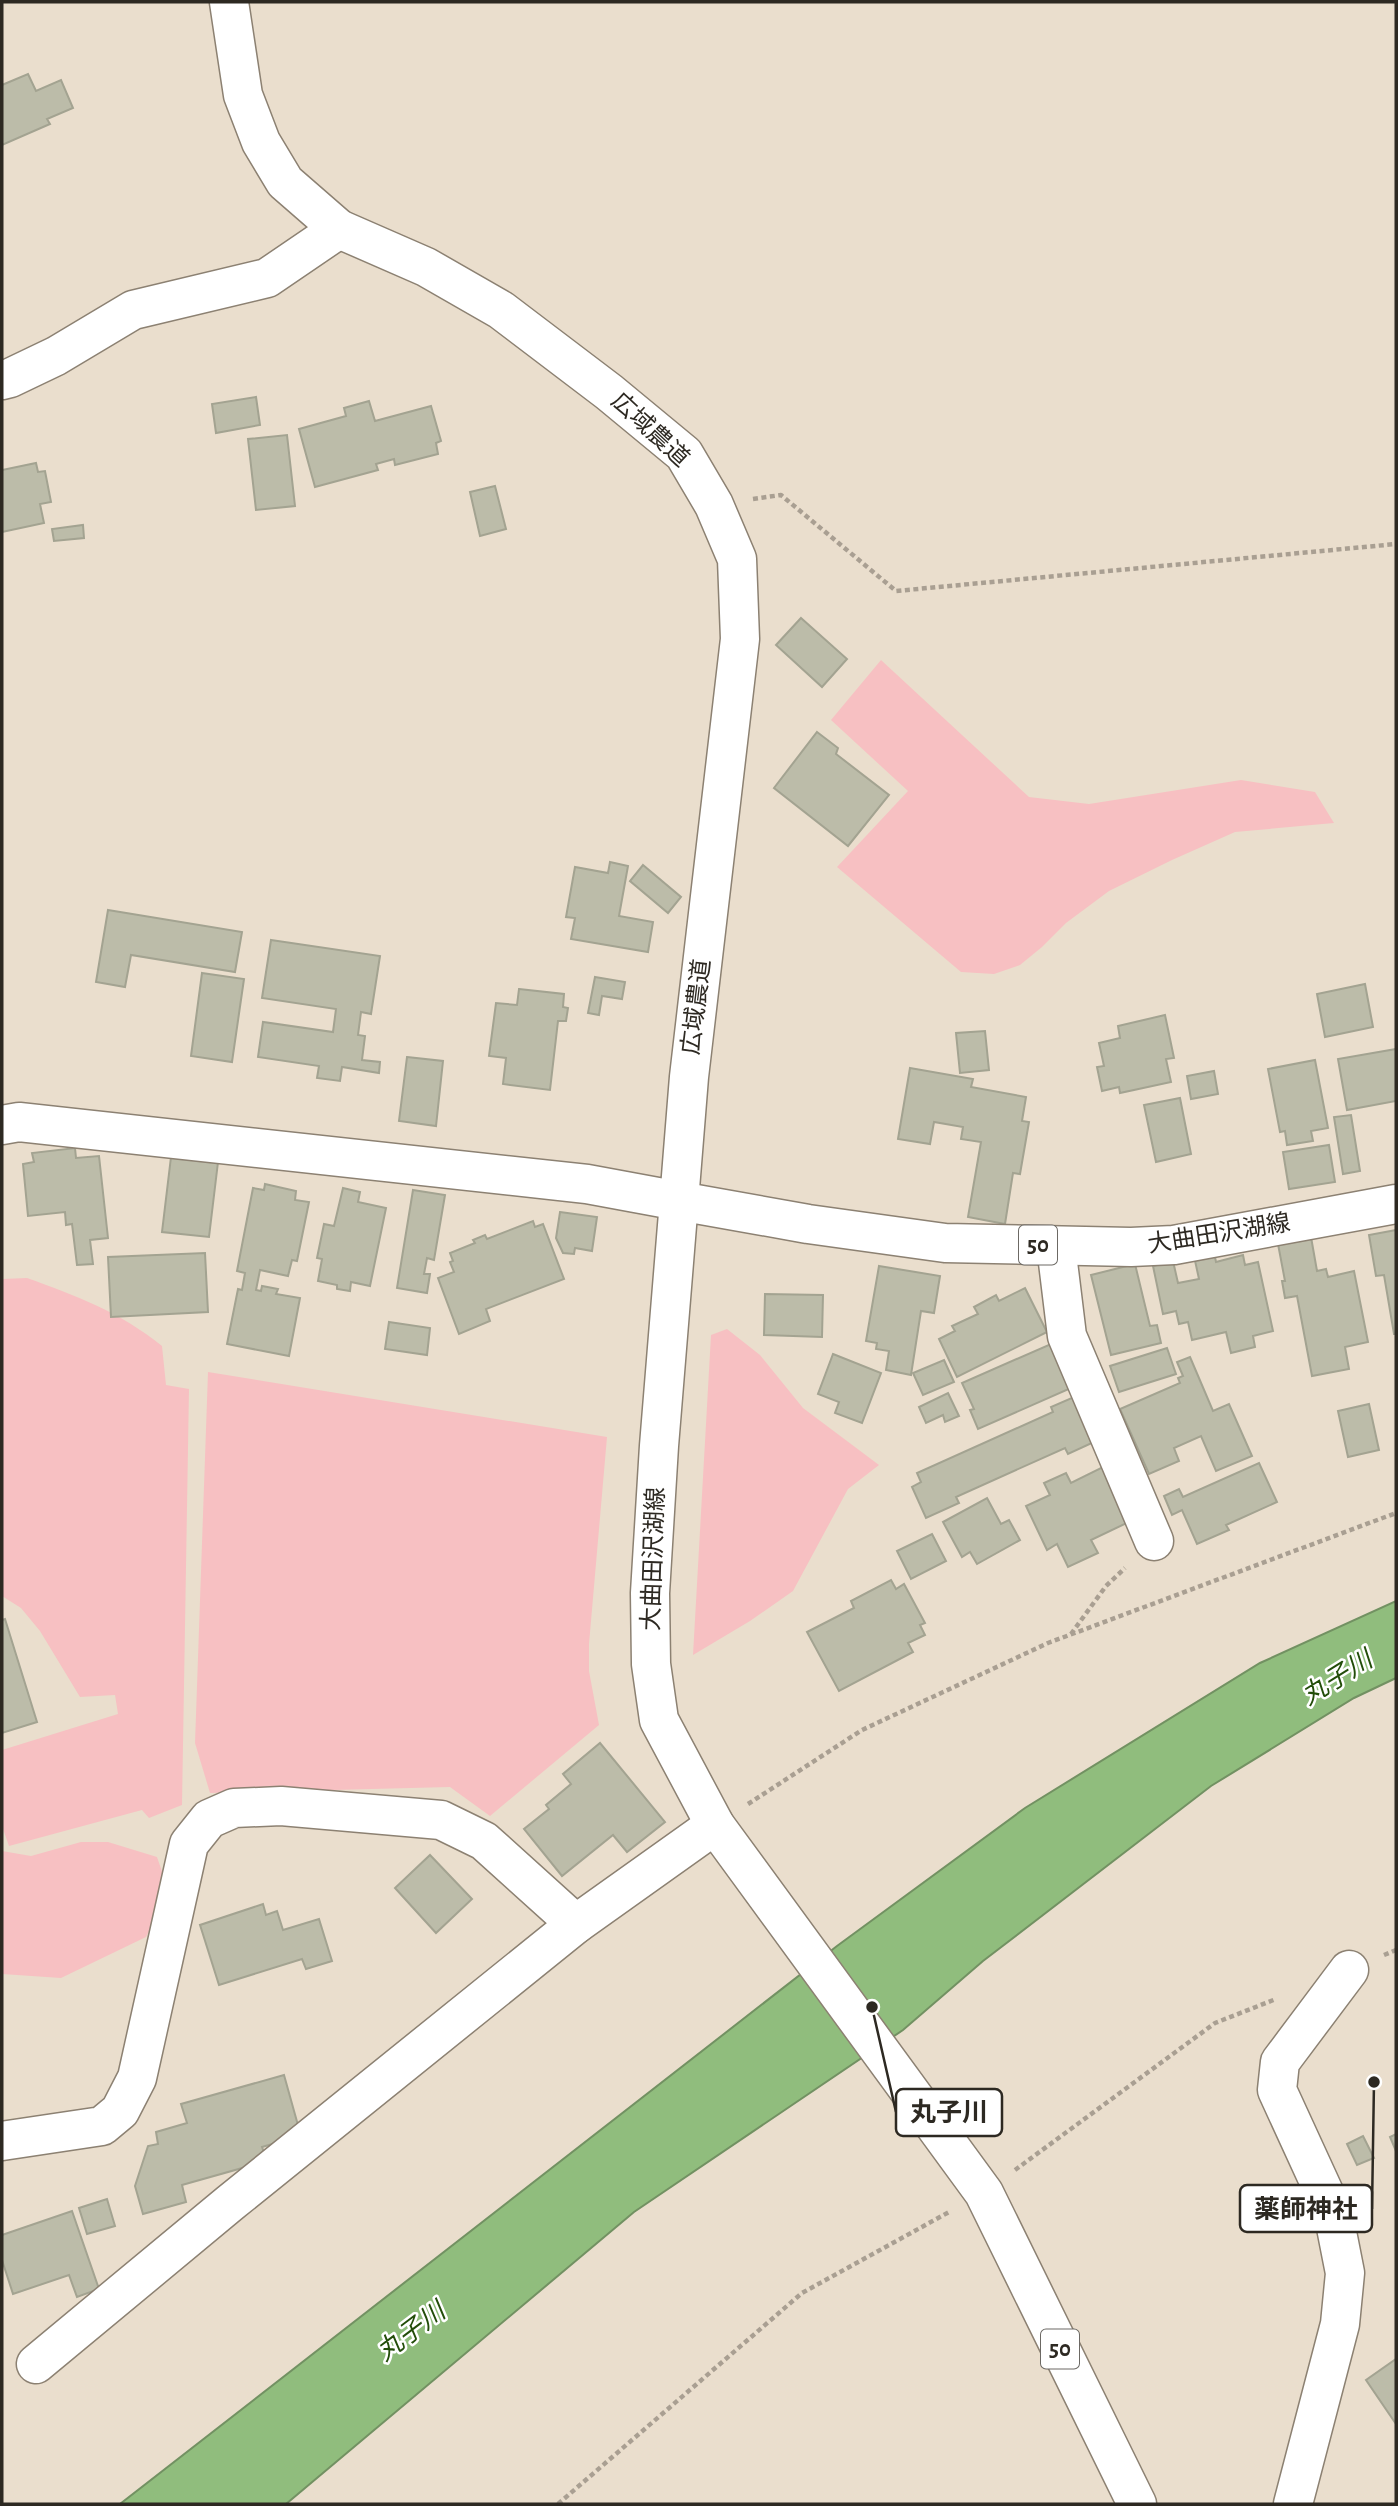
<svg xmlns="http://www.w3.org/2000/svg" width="1398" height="2506" font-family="'Alegreya Sans','Noto Sans JP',sans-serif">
<rect width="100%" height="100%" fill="#eadecd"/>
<!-- green -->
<g fill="#f7c0c2">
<polygon points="881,660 1029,797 1089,804 1241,780 1315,792 1334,823 1235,832 1172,860 1109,891 1066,923 1042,947 1020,965 994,974 961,972 837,867 908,791 831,720"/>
<path d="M27 1278C77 1296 120 1312 162 1346L166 1385 189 1389 182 1805 149 1818 142 1810 9 1846 2 1826V1750L118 1714 115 1695 80 1697 40 1631 21 1608 2 1596V1279Z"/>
<polygon points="727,1329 760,1355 803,1408 879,1465 848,1489 793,1591 750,1621 693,1655 711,1335"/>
<polygon points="208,1372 607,1437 589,1644 589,1671 599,1725 490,1816 450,1787 210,1793 195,1743"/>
<polygon points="81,1842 108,1842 157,1857 169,1892 146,1937 61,1978 2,1974 2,1851 31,1856"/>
</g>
<!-- water -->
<polygon fill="#90bd7d" stroke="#729162" stroke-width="2" points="1396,1601 1396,1678 1354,1698 1211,1786 983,1961 903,2030 634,2212 286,2504 120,2504 837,1946 1025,1808 1260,1663"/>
<!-- building -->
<g fill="#bcbca9" stroke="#a3a391" stroke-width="2">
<polygon points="28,74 36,91 61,80 73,108 47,119 50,124 2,145 2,85"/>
<polygon points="256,397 260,425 216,433 212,404"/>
<polygon points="369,401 375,421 431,406 441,441 436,443 438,454 395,465 394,459 376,464 378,470 315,487 299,429 346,416 344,408"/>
<polygon points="287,435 295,506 256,510 248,439"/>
<polygon points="36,463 38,472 45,471 51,502 40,504 44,523 2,532 2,470"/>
<polygon points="495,486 506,529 480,536 470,492"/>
<polygon points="83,525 84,538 54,541 52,529"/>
<polygon points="801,618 847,659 822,687 776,645"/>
<polygon points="817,732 838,748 836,754 889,795 848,846 774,788"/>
<polygon points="610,862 628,866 619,916 653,922 648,952 571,939 575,918 566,917 575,867 608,873"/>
<polygon points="643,865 681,897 668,913 630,881"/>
<polygon points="108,910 242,932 235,972 131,955 125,987 96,982"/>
<polygon points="271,940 380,956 371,1014 361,1012 358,1035 365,1036 362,1060 380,1062 379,1073 342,1067 340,1081 317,1078 319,1066 258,1057 263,1022 333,1032 336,1009 262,998"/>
<polygon points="202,973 244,979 232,1062 191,1056"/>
<polygon points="595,977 625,982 622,999 602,996 599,1015 588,1013"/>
<polygon points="1365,984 1373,1027 1325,1037 1317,994"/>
<polygon points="519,989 564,994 563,1007 568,1008 566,1021 558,1021 550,1090 503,1084 506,1058 489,1056 496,1003 517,1005"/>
<polygon points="1165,1015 1174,1058 1166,1059 1171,1082 1120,1093 1119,1087 1102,1091 1097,1067 1104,1066 1099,1043 1120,1038 1118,1026"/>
<polygon points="985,1031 989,1070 960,1073 956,1033"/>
<polygon points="1396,1049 1396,1101 1347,1110 1338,1059"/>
<polygon points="407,1057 443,1061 436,1126 399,1121"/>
<polygon points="1315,1060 1328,1128 1311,1131 1313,1141 1287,1145 1285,1131 1280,1132 1268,1069"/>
<polygon points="910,1068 973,1079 971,1087 1026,1097 1022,1121 1029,1122 1020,1174 1013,1173 1005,1224 968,1217 981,1142 961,1139 963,1127 934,1122 930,1144 898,1139"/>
<polygon points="1214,1071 1218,1094 1191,1099 1187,1076"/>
<polygon points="1180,1098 1191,1154 1156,1162 1144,1105"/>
<polygon points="1351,1115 1360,1171 1343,1174 1334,1117"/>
<polygon points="1329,1145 1335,1182 1289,1189 1283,1152"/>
<polygon points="75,1148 76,1158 99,1156 108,1238 90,1240 93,1264 77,1265 72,1224 66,1225 65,1212 28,1216 23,1164 34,1162 32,1153"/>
<polygon points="171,1157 218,1162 209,1237 162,1232"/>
<polygon points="265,1184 296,1191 295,1200 309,1202 297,1261 292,1260 288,1276 260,1270 256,1290 261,1291 262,1286 278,1289 276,1294 300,1298 289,1356 227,1344 238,1289 242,1290 245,1273 237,1271 253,1188 264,1190"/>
<polygon points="343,1188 360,1192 358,1202 386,1208 370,1286 351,1282 350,1291 337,1289 337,1285 318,1281 322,1259 317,1258 324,1224 334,1226"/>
<polygon points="413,1190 445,1195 434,1260 427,1258 424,1274 430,1274 427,1293 397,1288"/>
<polygon points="560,1212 597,1217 592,1251 575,1248 574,1254 563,1253 556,1238"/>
<polygon points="533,1221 535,1227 543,1224 564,1279 486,1309 490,1321 459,1334 438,1278 454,1272 450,1262 453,1261 450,1253 475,1243 473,1240 485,1235 487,1239"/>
<polygon points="1396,1230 1396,1334 1394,1334 1384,1275 1376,1276 1369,1235"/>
<polygon points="1311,1237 1317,1271 1326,1269 1328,1277 1354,1271 1368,1342 1345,1347 1349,1369 1312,1376 1297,1296 1285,1298 1282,1281 1285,1281 1278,1244"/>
<polygon points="1214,1252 1216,1262 1243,1255 1245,1265 1258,1262 1273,1331 1253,1336 1255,1347 1231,1353 1226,1332 1192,1340 1188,1322 1179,1324 1176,1311 1163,1314 1153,1266 1173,1261 1178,1283 1199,1279 1194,1256"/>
<polygon points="205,1253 208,1312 111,1317 108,1257"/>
<polygon points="1135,1264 1150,1326 1157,1325 1161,1343 1111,1355 1091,1275"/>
<polygon points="879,1266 940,1276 934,1313 921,1311 911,1375 886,1370 889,1351 876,1349 877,1343 866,1341"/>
<polygon points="1025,1288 1047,1332 957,1377 939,1339 955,1331 952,1326 978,1314 974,1307 996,1295 999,1301"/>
<polygon points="765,1294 823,1295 822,1337 764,1335"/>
<polygon points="389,1322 430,1328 427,1355 385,1349"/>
<polygon points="1051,1344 1071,1388 978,1429 970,1410 974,1409 962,1383"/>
<polygon points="1167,1348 1176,1374 1119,1392 1110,1366"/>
<polygon points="833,1354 881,1373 862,1423 835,1413 839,1402 818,1394"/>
<polygon points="1190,1357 1213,1411 1229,1404 1252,1456 1216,1471 1201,1436 1174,1448 1179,1461 1149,1474 1120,1409 1180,1383 1178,1378 1183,1376 1177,1362"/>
<polygon points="944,1360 954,1382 923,1395 913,1373"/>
<polygon points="948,1393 959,1416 945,1422 943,1415 926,1423 919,1407"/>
<polygon points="1074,1397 1094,1442 1068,1454 1065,1448 956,1497 959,1503 926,1518 912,1487 921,1482 917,1473 1053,1412 1051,1407"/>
<polygon points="1369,1404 1379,1450 1348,1457 1338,1411"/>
<polygon points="1259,1463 1277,1502 1226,1525 1229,1530 1197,1544 1182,1510 1172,1515 1164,1496 1179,1489 1183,1497"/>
<polygon points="1107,1465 1133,1520 1091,1540 1098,1553 1068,1567 1057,1544 1047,1550 1026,1506 1050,1495 1044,1483 1066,1473 1071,1483"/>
<polygon points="987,1498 1001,1524 1009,1520 1020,1540 977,1564 970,1552 962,1557 943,1522"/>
<polygon points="932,1534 946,1561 911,1579 897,1551"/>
<polygon points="891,1580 896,1589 904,1584 925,1623 920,1625 925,1635 908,1643 913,1652 839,1691 807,1632 854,1608 851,1601"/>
<polygon points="5,1619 37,1722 2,1733 2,1620"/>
<polygon points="600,1743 665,1822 627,1852 613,1835 562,1876 524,1829 549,1809 546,1805 571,1784 563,1774"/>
<polygon points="430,1855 472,1899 436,1933 395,1888"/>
<polygon points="263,1904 266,1915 277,1911 283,1930 319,1919 332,1961 306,1969 302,1959 219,1985 200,1925"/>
<polygon points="284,2075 301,2136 262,2147 267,2161 182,2185 186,2202 143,2214 135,2186 148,2146 158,2144 156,2132 187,2123 181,2104"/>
<polygon points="1396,2134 1396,2151 1390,2137"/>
<polygon points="1363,2136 1374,2158 1357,2165 1347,2144"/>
<polygon points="107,2199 115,2226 87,2234 79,2208"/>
<polygon points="72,2211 99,2289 77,2297 69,2275 13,2294 2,2260 2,2235"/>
<polygon points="1396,2359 1396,2424 1366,2380"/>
</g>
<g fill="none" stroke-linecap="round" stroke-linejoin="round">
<defs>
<g id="minor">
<polyline points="2,380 10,378 56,356 133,310 267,278 339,229"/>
<polyline points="2,1125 19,1122 587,1184 679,1201 689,1077 740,639 737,559 714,505 684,454 609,392 501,310 426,267 339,229 285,182 261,142 243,95 229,2"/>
<polyline points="1056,1246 1067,1336 1154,1541"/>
<polyline points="2,2141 102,2126 120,2111 137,2078 189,1844 209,1819 234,1808 281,1806 441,1820 484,1841 576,1924"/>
<polyline points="36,2364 230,2203 576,1924 715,1825"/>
<polyline points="1293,2504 1340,2324 1345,2273 1333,2212 1277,2090 1280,2062 1349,1970"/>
</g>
<polyline id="major" points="1137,2504 984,2193 715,1825 659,1720 651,1664 650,1593 659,1446 679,1201 808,1224 945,1243 1131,1247 1174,1245 1396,1204"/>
</defs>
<!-- minor casing -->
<use href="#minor" stroke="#8c8172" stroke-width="41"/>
<!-- major casing -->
<use href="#major" stroke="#8c8172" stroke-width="41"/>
<!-- path -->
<g stroke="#a99f92" stroke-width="4.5" stroke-dasharray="5 3.5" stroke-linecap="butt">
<polyline points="753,499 781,495 896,591 1396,544"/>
<polyline points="1071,1634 1106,1586 1125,1568"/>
<polyline points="748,1804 862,1730 1048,1643 1396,1513"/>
<polyline points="1384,1955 1396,1950"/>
<polyline points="1015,2170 1215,2023 1276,1999"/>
<polyline points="558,2504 802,2293 949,2212"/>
</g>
<!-- minor -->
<use href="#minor" stroke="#fff" stroke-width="38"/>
<!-- major -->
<use href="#major" stroke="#fff" stroke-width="38"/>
</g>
<g text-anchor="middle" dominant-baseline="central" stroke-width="5" stroke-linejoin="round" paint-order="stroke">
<!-- shield labels -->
<g fill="#fff" stroke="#6c6964" stroke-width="2">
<rect x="1019" y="1225.5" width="38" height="39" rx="5"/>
<rect x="1041" y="2329.5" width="38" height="39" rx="5"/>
</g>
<g font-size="23" font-weight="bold" fill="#2d2922">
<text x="1038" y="1245">50</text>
<text x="1060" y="2349">50</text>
</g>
<!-- street labels -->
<g font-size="24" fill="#2d2922" stroke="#fff">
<text transform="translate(650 430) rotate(43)">広域農道</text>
<text transform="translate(697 1007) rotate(-83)">広域農道</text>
<text transform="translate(1219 1234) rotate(-9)">大曲田沢湖線</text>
<text transform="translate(654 1559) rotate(-88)">大曲田沢湖線</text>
</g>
<!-- water labels -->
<g font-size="26" font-style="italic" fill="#224d09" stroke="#fff">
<text transform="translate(1337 1678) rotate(-32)">丸子川</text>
<text transform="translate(411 2332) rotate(-37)">丸子川</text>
</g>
</g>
<!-- callouts -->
<path fill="none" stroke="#2d2922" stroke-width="2.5" d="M872 2007L896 2112M1374 2082L1372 2209"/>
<g fill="#2d2922" stroke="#fff" stroke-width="2.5">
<circle cx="872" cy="2007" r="7"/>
<circle cx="1374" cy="2082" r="7"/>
</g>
<g fill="#fff" stroke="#2d2922" stroke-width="2.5">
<rect x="896" y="2089" width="106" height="47" rx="7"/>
<rect x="1240" y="2185" width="132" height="47" rx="7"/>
</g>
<g font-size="26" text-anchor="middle" font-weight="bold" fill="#2d2922">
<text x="949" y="2121">丸子川</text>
<text x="1306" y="2218">薬師神社</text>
</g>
<!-- border -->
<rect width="1398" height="2506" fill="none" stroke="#2d2922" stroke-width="7"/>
</svg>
